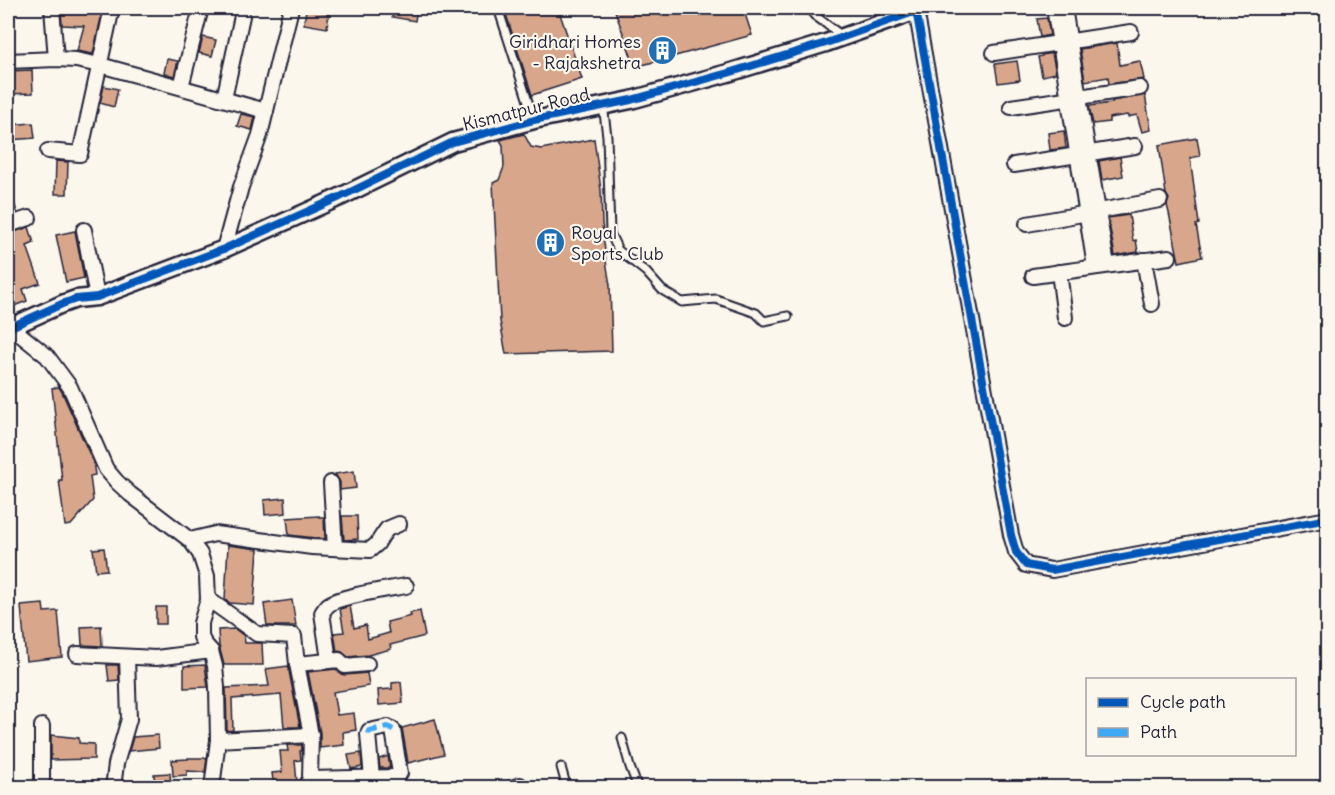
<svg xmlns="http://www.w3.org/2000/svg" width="1335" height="795" font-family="Delius,sans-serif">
<rect width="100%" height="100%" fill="#fbf7ec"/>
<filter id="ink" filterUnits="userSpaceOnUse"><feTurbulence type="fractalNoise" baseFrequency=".0167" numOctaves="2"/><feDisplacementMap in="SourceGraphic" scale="12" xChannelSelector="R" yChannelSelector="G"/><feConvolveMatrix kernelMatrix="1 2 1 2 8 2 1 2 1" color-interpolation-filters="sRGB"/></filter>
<g filter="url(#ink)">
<!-- building -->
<g fill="#d8a78b" stroke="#22223b" stroke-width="1.5">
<polygon points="88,8 103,9 93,54 77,51 84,26 62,25 61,10 87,11"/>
<polygon points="393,8 417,8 415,21 392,17"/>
<polygon points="504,8 558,8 582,79 532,95"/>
<polygon points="614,8 743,8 752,35 635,67"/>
<polygon points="306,9 329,13 327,28 304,24"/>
<polygon points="1047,18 1050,35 1040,37 1037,19"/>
<polygon points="203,37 216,40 212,56 199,53"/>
<polygon points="1117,43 1120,65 1140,61 1144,79 1109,84 1108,77 1085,81 1080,49"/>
<polygon points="1052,53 1056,73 1042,76 1038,57 1042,56 1042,55"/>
<polygon points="167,59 178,61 174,76 164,73"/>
<polygon points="1017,61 1020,80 998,83 995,64"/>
<polygon points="32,70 33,93 8,94 8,71"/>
<polygon points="104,86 118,89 114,107 100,103"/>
<polygon points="1145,95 1151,130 1142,132 1137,115 1128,117 1127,115 1109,118 1109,122 1093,124 1089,106 1112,103 1112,101"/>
<polygon points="241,114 255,117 252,130 237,126"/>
<polygon points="33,123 35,138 8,140 8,125"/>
<polygon points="1064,131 1066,148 1050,150 1048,133"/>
<polygon points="524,134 531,147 541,149 594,139 601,190 602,223 606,261 610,285 612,351 506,354 500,321 493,183 499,180 504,167 503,145 500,140"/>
<polygon points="1197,138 1200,156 1190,158 1199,224 1196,225 1202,257 1179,262 1169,213 1167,205 1169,199 1166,194 1159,145"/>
<polygon points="1120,157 1123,176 1102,180 1099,161"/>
<polygon points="56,161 68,162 67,194 55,194"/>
<polygon points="8,189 10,189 17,212 8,216"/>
<polygon points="1129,215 1133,241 1136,240 1138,252 1115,256 1108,218"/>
<polygon points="29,227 34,243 27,246 40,283 23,289 27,301 14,306 8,288 8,234"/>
<polygon points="75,231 84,278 66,282 56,235"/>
<polygon points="59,387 62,392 93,462 95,475 90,476 93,500 71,525 65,526 59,480 62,480 52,388"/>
<polygon points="354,471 356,488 340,490 340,482 335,474"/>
<polygon points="285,498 286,513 265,515 264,500"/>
<polygon points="319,516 319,517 324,517 325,539 289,535 287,518"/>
<polygon points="342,516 357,516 358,539 344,540"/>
<polygon points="228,545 258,549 254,605 230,603 225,600"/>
<polygon points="104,548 107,570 96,571 93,549"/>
<polygon points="292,600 296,626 267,626 264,604"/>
<polygon points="43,604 44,612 58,611 62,657 26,661 21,606"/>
<polygon points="350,606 354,628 366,625 368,639 389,633 387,622 411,616 410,613 420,611 425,636 390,645 391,649 368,655 348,657 342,652 337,651 334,633 344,632 340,609"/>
<rect x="156" y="607" width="10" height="17"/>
<polygon points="101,626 102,646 82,645 81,627"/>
<polygon points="235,629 244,636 245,643 262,643 263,665 224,665 219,646 218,630"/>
<polygon points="107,665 118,665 119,680 109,681"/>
<polygon points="205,665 208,687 184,688 184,666"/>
<polygon points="288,666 300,727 284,727 281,695 232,699 233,730 227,731 226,688 269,686 266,669"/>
<polygon points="336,669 341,674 345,675 367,673 369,686 333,692 337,715 354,713 356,730 343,732 344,745 320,748 320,733 308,672"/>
<polygon points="401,682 403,703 379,705 378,690 392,689 392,683"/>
<polygon points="435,719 444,754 408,763 402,728"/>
<polygon points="51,735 79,738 79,743 94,744 94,759 51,760"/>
<polygon points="158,735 159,748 129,751 133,737"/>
<polygon points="287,745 302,745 302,751 300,751 301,760 295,761 297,783 297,785 274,788 272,773 282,772 280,751 288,751"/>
<polygon points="361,753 362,767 351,769 348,755"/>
<polygon points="388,756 390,768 380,768 379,759"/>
<polygon points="188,758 207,758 205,772 187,771 187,775 173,776 172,760 188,759"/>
<polygon points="170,773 171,788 155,788 154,774"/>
</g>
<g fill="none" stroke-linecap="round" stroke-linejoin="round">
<defs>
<g id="service">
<polyline points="498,8 534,120"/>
<polyline points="809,8 814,15 841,35"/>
<polyline points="603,105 607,136 610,233 618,250 646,272 662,290 682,302 716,299 756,313 764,321 788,316"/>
<polyline points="622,738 630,767 638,788"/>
<polyline points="561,767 567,788"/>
</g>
<g id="minor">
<polyline points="52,8 56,59"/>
<polyline points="1054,8 1060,43 1095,267"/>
<polyline points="1064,8 1107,265"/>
<polyline points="916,10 1011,535 1016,552 1026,565 1052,570 1328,519"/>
<polyline points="994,53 1131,32"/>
<polyline points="8,61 56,59 76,60 100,65 266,111"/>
<polyline points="181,87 201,8"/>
<polyline points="224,99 242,16"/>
<polyline points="1011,107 1140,88"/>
<polyline points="48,151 80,154 112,8"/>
<polyline points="1014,165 1135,146"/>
<polyline points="1027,224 1160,200"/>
<polyline points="8,225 29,218"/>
<polyline points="84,230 97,297"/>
<polyline points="224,249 241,187 260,135 291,8"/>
<polyline points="1144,260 1152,304"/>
<polyline points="1059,272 1065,318"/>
<polyline points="1033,276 1169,257"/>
<polyline points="8,320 22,336 47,356 70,387 106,469 117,482 130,494 190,540 200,554 207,576 208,599 201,623 201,637 204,643 211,651 215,666 217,687 218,740 212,788"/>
<polyline points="331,483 335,548"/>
<polyline points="190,540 215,534 312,547 370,550 377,544 382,536 387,529 399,524"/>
<polyline points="208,599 257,634 294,636 297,664 311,735 310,779 305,788"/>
<polyline points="77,654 156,658 211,651"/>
<path d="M329 660 322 613C324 610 325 608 328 605 339 596 390 589 406 586"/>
<polyline points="297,664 339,660 345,666 367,664"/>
<polyline points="42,726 42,788"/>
<polyline points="218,740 311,735"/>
<polyline points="372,778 368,734 369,731 388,727 393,730 400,773 395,777"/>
<polyline points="310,779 395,777 397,788"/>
<polyline points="113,788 116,764 129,719 127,657"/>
<polyline points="512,788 520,785"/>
</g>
<polyline id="tertiary" points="13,326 62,304 76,299 97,297 224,249 340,197 453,142 534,120 631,100 728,73 826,43 925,8"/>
</defs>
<!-- service casing -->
<use href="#service" stroke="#22223b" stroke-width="11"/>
<!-- minor casing -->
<use href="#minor" stroke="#22223b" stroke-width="18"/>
<!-- tertiary casing -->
<use href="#tertiary" stroke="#22223b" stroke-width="21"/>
<!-- service -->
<use href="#service" stroke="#fbf7ec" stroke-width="7"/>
<!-- minor -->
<use href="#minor" stroke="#fbf7ec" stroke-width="14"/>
<!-- tertiary -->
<use href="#tertiary" stroke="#fbf7ec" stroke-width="16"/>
<!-- quiet -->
<polyline stroke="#3fa9f5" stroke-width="6" stroke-dasharray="12 6" stroke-linecap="butt" points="368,734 369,731 388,727 393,730"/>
<defs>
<g id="cycleway">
<polyline points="916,10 1011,535 1016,552 1026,565 1052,570 1328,519"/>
<polyline points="13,326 62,304 76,299 97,297 224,249 340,197 453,142 534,120 631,100 728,73 826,43 925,8"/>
</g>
</defs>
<!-- cycleway casing -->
<use href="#cycleway" stroke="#fbf7ec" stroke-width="11"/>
<!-- cycleway -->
<use href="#cycleway" stroke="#0057b8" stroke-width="8"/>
</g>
</g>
<!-- icons -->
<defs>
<symbol id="building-disc" viewBox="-11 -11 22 22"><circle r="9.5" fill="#1f6fb2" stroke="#fbf7ec"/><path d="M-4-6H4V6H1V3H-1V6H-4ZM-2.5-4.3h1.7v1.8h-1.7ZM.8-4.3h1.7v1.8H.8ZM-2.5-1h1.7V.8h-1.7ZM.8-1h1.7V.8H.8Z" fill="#fff"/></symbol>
</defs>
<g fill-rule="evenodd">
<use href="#building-disc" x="646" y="34" width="33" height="33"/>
<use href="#building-disc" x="534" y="226" width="33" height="33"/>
</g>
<g text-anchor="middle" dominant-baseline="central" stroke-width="4.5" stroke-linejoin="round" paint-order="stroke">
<!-- poi labels -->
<g font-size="18" fill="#22223b" stroke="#fbf7ec" text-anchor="end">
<text x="641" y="41">Giridhari Homes<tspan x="641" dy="21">- Rajakshetra</tspan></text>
<text x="571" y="232" text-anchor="start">Royal<tspan x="571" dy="21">Sports Club</tspan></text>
</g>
<!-- street labels -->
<g font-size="18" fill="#22223b" stroke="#fbf7ec">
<text transform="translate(526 109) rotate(-14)">Kismatpur Road</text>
</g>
</g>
<!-- margin -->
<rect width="1335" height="795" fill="none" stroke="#fbf7ec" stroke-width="30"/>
<rect x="15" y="15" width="1305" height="765" fill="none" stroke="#22223b" stroke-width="2" filter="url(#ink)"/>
<!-- legend -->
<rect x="1086" y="678" width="210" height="78" fill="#fbf7ec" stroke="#a4a2a5" stroke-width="1.5"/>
<rect x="1098" y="698" width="30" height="9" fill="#0057b8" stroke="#a4a2a5" stroke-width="1.5"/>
<text x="1140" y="708" font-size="18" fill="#22223b">Cycle path</text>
<rect x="1098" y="728" width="30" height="9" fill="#3fa9f5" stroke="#a4a2a5" stroke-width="1.5"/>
<text x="1140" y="738" font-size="18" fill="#22223b">Path</text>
</svg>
